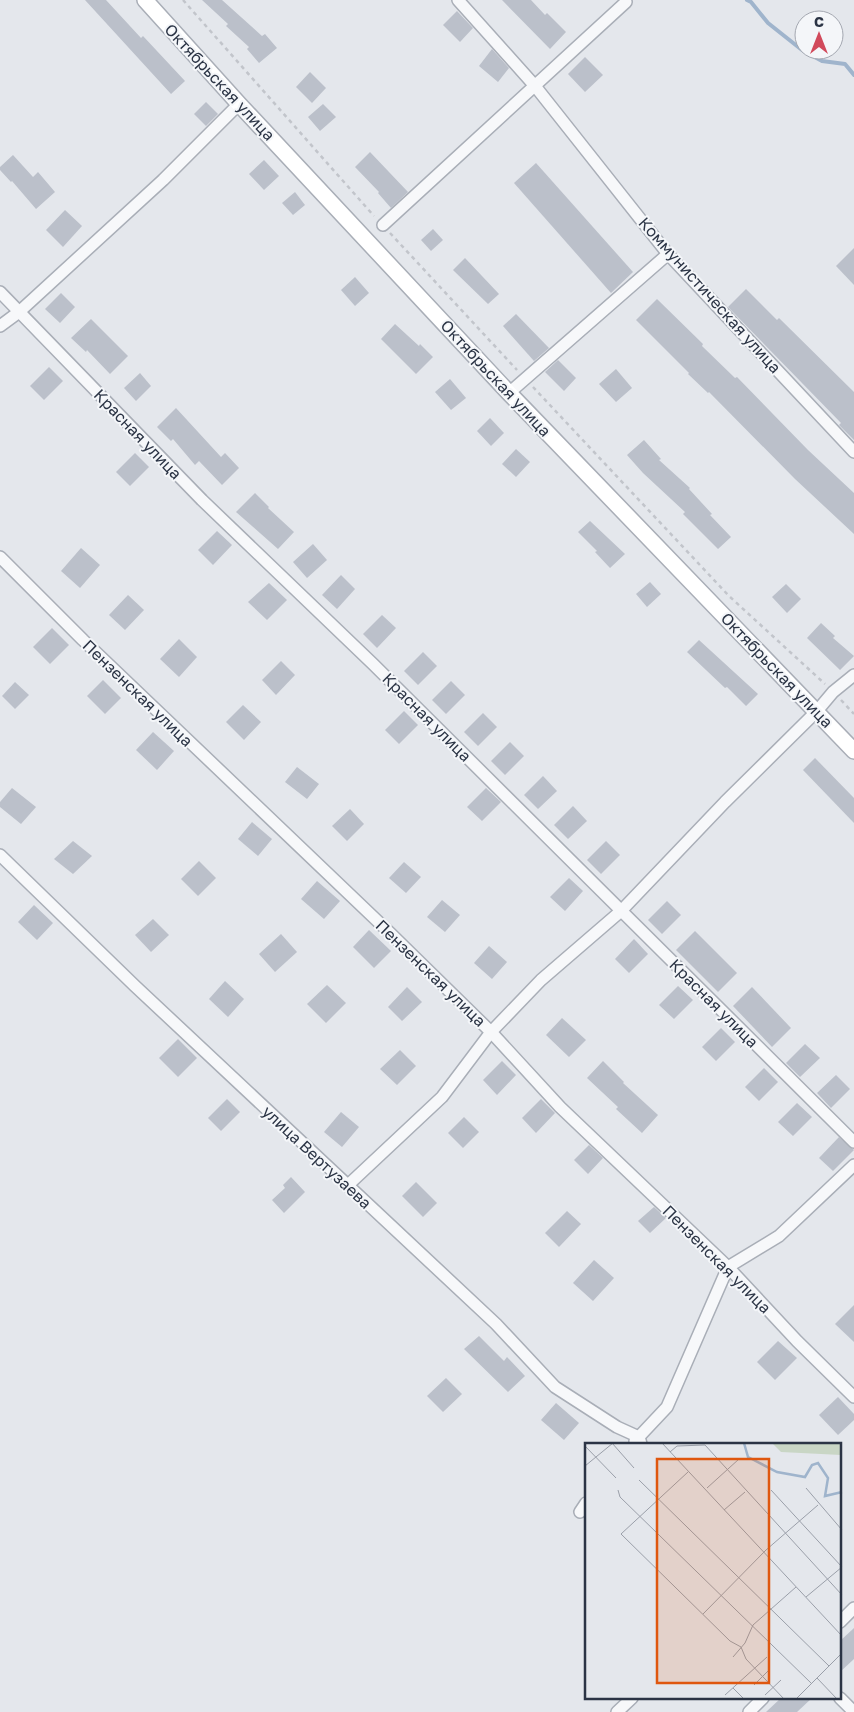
<svg xmlns="http://www.w3.org/2000/svg" width="854" height="1712" font-family="'Golos Text',sans-serif">
<rect width="100%" height="100%" fill="#e4e7ec"/>
<g fill="none" stroke-linecap="round" stroke-linejoin="round">
<!-- stream -->
<polyline stroke="#9fb4cc" stroke-width="4" points="747,0 751,2 768,23 802,50 822,61 845,64 854,75"/>
</g>
<!-- building -->
<g fill="#bbc0ca">
<polygon points="85,0 106,0 141,38 143,36 185,81 171,94"/>
<polygon points="202,0 222,0 262,36 265,34 277,48 259,63 247,49 249,47 226,26 228,24"/>
<polygon points="502,0 531,0 545,15 547,13 566,32 550,49"/>
<polygon points="457,11 473,28 460,42 443,25"/>
<polygon points="492,49 509,68 498,82 479,66"/>
<polygon points="585,57 603,75 585,92 568,74"/>
<polygon points="310,72 326,88 312,103 296,87"/>
<polygon points="206,102 218,114 206,126 194,114"/>
<polygon points="323,104 336,117 320,131 308,117"/>
<polygon points="370,152 408,192 391,208 378,193 379,192 355,167"/>
<polygon points="13,155 33,177 38,172 55,192 36,209 12,181 11,182 0,170 0,167"/>
<polygon points="264,160 279,176 264,190 249,174"/>
<polygon points="536,163 633,272 611,293 514,183"/>
<polygon points="295,192 305,205 293,215 282,203"/>
<polygon points="65,210 82,226 63,247 46,230"/>
<polygon points="433,229 443,240 431,251 421,240"/>
<polygon points="854,248 854,285 836,266"/>
<polygon points="465,258 499,294 488,304 453,270"/>
<polygon points="355,277 369,293 355,306 341,290"/>
<polygon points="746,289 777,320 779,318 854,392 854,440 839,425 841,423 728,307"/>
<polygon points="61,293 75,307 60,323 45,309"/>
<polygon points="657,299 703,344 702,346 735,378 737,377 808,450 854,493 854,534 795,479 709,392 708,393 688,374 689,373 636,320"/>
<polygon points="516,314 549,348 534,361 503,326"/>
<polygon points="91,319 128,356 110,374 87,350 86,352 71,338"/>
<polygon points="395,324 419,346 420,344 433,357 416,374 381,339"/>
<polygon points="558,360 576,378 564,391 545,372"/>
<polygon points="49,367 63,381 44,400 30,386"/>
<polygon points="616,369 632,388 616,402 599,384"/>
<polygon points="140,373 151,386 136,401 124,388"/>
<polygon points="450,379 466,398 451,410 435,392"/>
<polygon points="176,408 221,457 225,453 239,468 222,485 199,461 195,465 173,439 171,441 157,427"/>
<polygon points="490,418 504,433 491,446 477,431"/>
<polygon points="644,440 661,459 659,460 690,488 689,489 712,514 710,515 731,537 718,549 683,514 685,512 643,473 627,455"/>
<polygon points="516,449 530,462 516,477 502,464"/>
<polygon points="135,453 149,467 130,486 116,472"/>
<polygon points="255,493 269,507 268,508 294,532 278,549 236,512"/>
<polygon points="590,521 625,554 610,568 595,552 597,551 578,532"/>
<polygon points="217,531 232,545 213,565 198,550"/>
<polygon points="313,544 327,560 307,578 293,562"/>
<polygon points="81,548 100,565 80,588 61,571"/>
<polygon points="341,575 355,589 337,609 322,595"/>
<polygon points="650,582 661,594 647,607 636,594"/>
<polygon points="269,583 287,600 267,620 248,602"/>
<polygon points="786,584 801,599 787,613 772,597"/>
<polygon points="128,595 144,610 125,630 109,615"/>
<polygon points="382,615 396,628 377,648 363,634"/>
<polygon points="821,623 835,636 833,638 854,656 840,670 807,638"/>
<polygon points="52,628 69,645 50,664 33,647"/>
<polygon points="179,639 197,657 179,677 160,659"/>
<polygon points="699,640 758,694 746,706 727,687 725,688 687,652"/>
<polygon points="423,652 437,666 418,685 404,671"/>
<polygon points="281,661 295,675 276,695 262,680"/>
<polygon points="103,680 121,698 105,714 87,696"/>
<polygon points="451,681 465,695 446,714 432,700"/>
<polygon points="15,682 29,695 15,709 2,696"/>
<polygon points="243,705 261,722 244,740 226,722"/>
<polygon points="404,711 418,725 399,744 385,730"/>
<polygon points="483,713 497,727 478,746 464,732"/>
<polygon points="153,732 174,751 157,770 136,750"/>
<polygon points="510,742 524,756 505,775 491,761"/>
<polygon points="815,758 854,798 854,823 803,770"/>
<polygon points="297,767 319,784 307,799 285,782"/>
<polygon points="543,776 557,791 538,809 524,795"/>
<polygon points="12,788 36,807 21,824 0,807 0,802"/>
<polygon points="486,788 501,802 482,821 467,807"/>
<polygon points="573,806 587,821 568,839 554,825"/>
<polygon points="350,809 364,824 347,841 332,826"/>
<polygon points="252,822 272,839 258,856 238,839"/>
<polygon points="73,841 92,856 73,874 54,859"/>
<polygon points="606,841 620,855 601,874 587,860"/>
<polygon points="199,861 216,878 198,896 181,879"/>
<polygon points="404,862 421,877 406,893 389,878"/>
<polygon points="569,878 583,891 565,911 550,897"/>
<polygon points="317,881 340,901 324,919 301,899"/>
<polygon points="442,900 460,915 445,932 427,917"/>
<polygon points="667,901 681,915 662,934 648,920"/>
<polygon points="34,905 53,923 37,940 18,922"/>
<polygon points="153,919 169,935 151,952 135,935"/>
<polygon points="369,930 391,951 374,968 353,947"/>
<polygon points="695,931 737,973 718,992 676,950"/>
<polygon points="281,934 297,952 275,972 259,954"/>
<polygon points="634,939 648,954 629,973 615,959"/>
<polygon points="489,946 507,962 492,979 474,963"/>
<polygon points="225,981 244,999 228,1017 209,999"/>
<polygon points="327,985 346,1003 326,1023 307,1004"/>
<polygon points="678,986 693,1000 674,1019 659,1005"/>
<polygon points="407,987 422,1002 402,1021 388,1007"/>
<polygon points="752,987 791,1028 772,1047 733,1006"/>
<polygon points="562,1018 586,1040 569,1057 546,1035"/>
<polygon points="721,1028 735,1042 716,1061 702,1047"/>
<polygon points="178,1039 197,1058 178,1077 159,1058"/>
<polygon points="805,1044 820,1058 800,1077 786,1063"/>
<polygon points="400,1050 416,1066 397,1085 380,1069"/>
<polygon points="502,1061 516,1075 497,1095 483,1080"/>
<polygon points="603,1061 624,1082 623,1083 658,1115 642,1133 616,1109 618,1107 587,1078"/>
<polygon points="764,1068 778,1082 759,1101 745,1087"/>
<polygon points="836,1075 850,1089 831,1108 817,1093"/>
<polygon points="227,1099 240,1112 221,1131 208,1118"/>
<polygon points="541,1099 555,1113 536,1133 522,1118"/>
<polygon points="797,1103 812,1117 793,1136 778,1122"/>
<polygon points="341,1112 359,1127 342,1147 324,1132"/>
<polygon points="464,1117 479,1132 463,1148 448,1133"/>
<polygon points="839,1137 854,1150 833,1171 819,1158"/>
<polygon points="589,1145 603,1158 588,1174 574,1160"/>
<polygon points="291,1177 305,1192 284,1213 272,1200 285,1188 283,1185"/>
<polygon points="416,1182 437,1203 423,1217 402,1196"/>
<polygon points="654,1207 666,1218 650,1233 638,1221"/>
<polygon points="567,1211 581,1224 559,1247 545,1233"/>
<polygon points="594,1260 614,1278 593,1301 573,1283"/>
<polygon points="854,1305 854,1342 835,1324"/>
<polygon points="479,1336 504,1361 507,1357 525,1376 508,1392 464,1349"/>
<polygon points="778,1341 797,1358 775,1380 757,1362"/>
<polygon points="446,1378 462,1394 443,1412 427,1396"/>
<polygon points="838,1397 854,1414 854,1420 838,1435 819,1415"/>
<polygon points="556,1403 579,1423 564,1440 541,1420"/>
<polygon points="854,1628 854,1659 840,1672 840,1641"/>
<polygon points="781,1698 812,1698 797,1712 766,1712"/>
</g>
<g fill="none" stroke-linecap="round" stroke-linejoin="round">
<defs>
<g id="minor">
<polyline points="458,0 535,86 668,254 854,452"/>
<polyline points="383,225 626,2"/>
<polyline points="0,292 202,500 373,664 854,1142"/>
<polyline points="0,326 19,312 163,180 239,104"/>
<polyline points="509,393 668,254"/>
<polyline points="0,557 83,640 390,933 491,1032 560,1107 728,1267 797,1341 854,1397"/>
<polyline points="0,855 135,986 496,1324 555,1387 617,1427 639,1437 641,1444"/>
<polyline points="347,1186 442,1097 491,1032 541,980 621,911 725,802 817,711 833,692 854,675"/>
<polyline points="635,1441 667,1407 728,1267 779,1236 854,1165"/>
<polyline points="580,1512 586,1503"/>
<polyline points="840,1622 854,1608"/>
<polyline points="840,1698 854,1712"/>
<polyline points="617,1712 632,1698"/>
<polyline points="749,1712 763,1698"/>
</g>
<polyline id="secondary" points="145,0 239,104 509,393 854,751"/>
</defs>
<!-- minor casing -->
<use href="#minor" stroke="#a9aeb7" stroke-width="14"/>
<!-- secondary casing -->
<use href="#secondary" stroke="#a9aeb7" stroke-width="18"/>
<!-- path -->
<g stroke="#c2c5cb" stroke-width="2.5" stroke-dasharray="4 4" stroke-linecap="butt">
<polyline points="183,0 374,216"/>
<polyline points="390,233 517,370"/>
<polyline points="533,387 729,596 825,684"/>
<polyline points="841,700 854,714"/>
</g>
<!-- minor -->
<use href="#minor" stroke="#f7f8fa" stroke-width="11"/>
<!-- secondary -->
<use href="#secondary" stroke="#fff" stroke-width="15"/>
</g>
<g text-anchor="middle" dominant-baseline="central" stroke-width="4" stroke-linejoin="round" paint-order="stroke">
<!-- street labels -->
<g font-size="16" fill="#2b3445" stroke="#f4f6f9">
<text transform="translate(220 82) rotate(47)">Октябрьская улица</text>
<text transform="translate(710 295) rotate(48)">Коммунистическая улица</text>
<text transform="translate(496 378) rotate(47)">Октябрьская улица</text>
<text transform="translate(138 434) rotate(46)">Красная улица</text>
<text transform="translate(777 670) rotate(46)">Октябрьская улица</text>
<text transform="translate(138 693) rotate(44)">Пензенская улица</text>
<text transform="translate(427 717) rotate(45)">Красная улица</text>
<text transform="translate(431 973) rotate(44)">Пензенская улица</text>
<text transform="translate(714 1003) rotate(45)">Красная улица</text>
<text transform="translate(317 1157) rotate(43)">улица Вертузаева</text>
<text transform="translate(717 1259) rotate(45)">Пензенская улица</text>
</g>
</g>
<!-- overview -->
<g transform="translate(585 1443)">
<rect width="256" height="256" fill="#e4e7ec"/>
<path d="M187 0H256V12L196 9Z" fill="#c9d6c5"/>
<path fill="none" stroke="#9fb4cc" stroke-width="2.5" d="M159 0 163 14 192 29 220 34 227 22 233 20 243 35 240 53 257 49"/>
<path fill="none" stroke="#9a9fa9" stroke-width="1" d="M27 0 49 25M77 0 257 193M0 3 31 35M85 9 92 3 120 2 257 152M0 23 28 0M103 29 36 91 145 198 156 204 161 216 199 256M54 37 244 223M122 45 154 16M221 45 257 87M33 47 35 54 226 240M186 47 257 124M139 67 160 49M221 154 257 124M118 171 181 107 233 62M148 214 160 200 168 182 211 144M232 235 252 256M169 242 184 227M148 245 159 256M140 252 182 214M180 252 196 237M211 256 257 210"/>
<path fill="#df570f" fill-opacity="0.15" stroke="#df570f" stroke-width="2.5" d="M72 16H184V240H72Z"/>
<rect width="256" height="256" fill="none" stroke="#2b3445" stroke-width="2.5"/>
</g>
<!-- north arrow -->
<g transform="translate(819 35)"><circle r="24" fill="#f4f6f9" stroke="#a4a8b1"/>
<path d="M0-4L9 19L0 12L-9 19Z" fill="#d1495b"/>
<text y="-8" font-size="14" font-weight="bold" text-anchor="middle" fill="#2b3445">С</text>
</g>
</svg>
